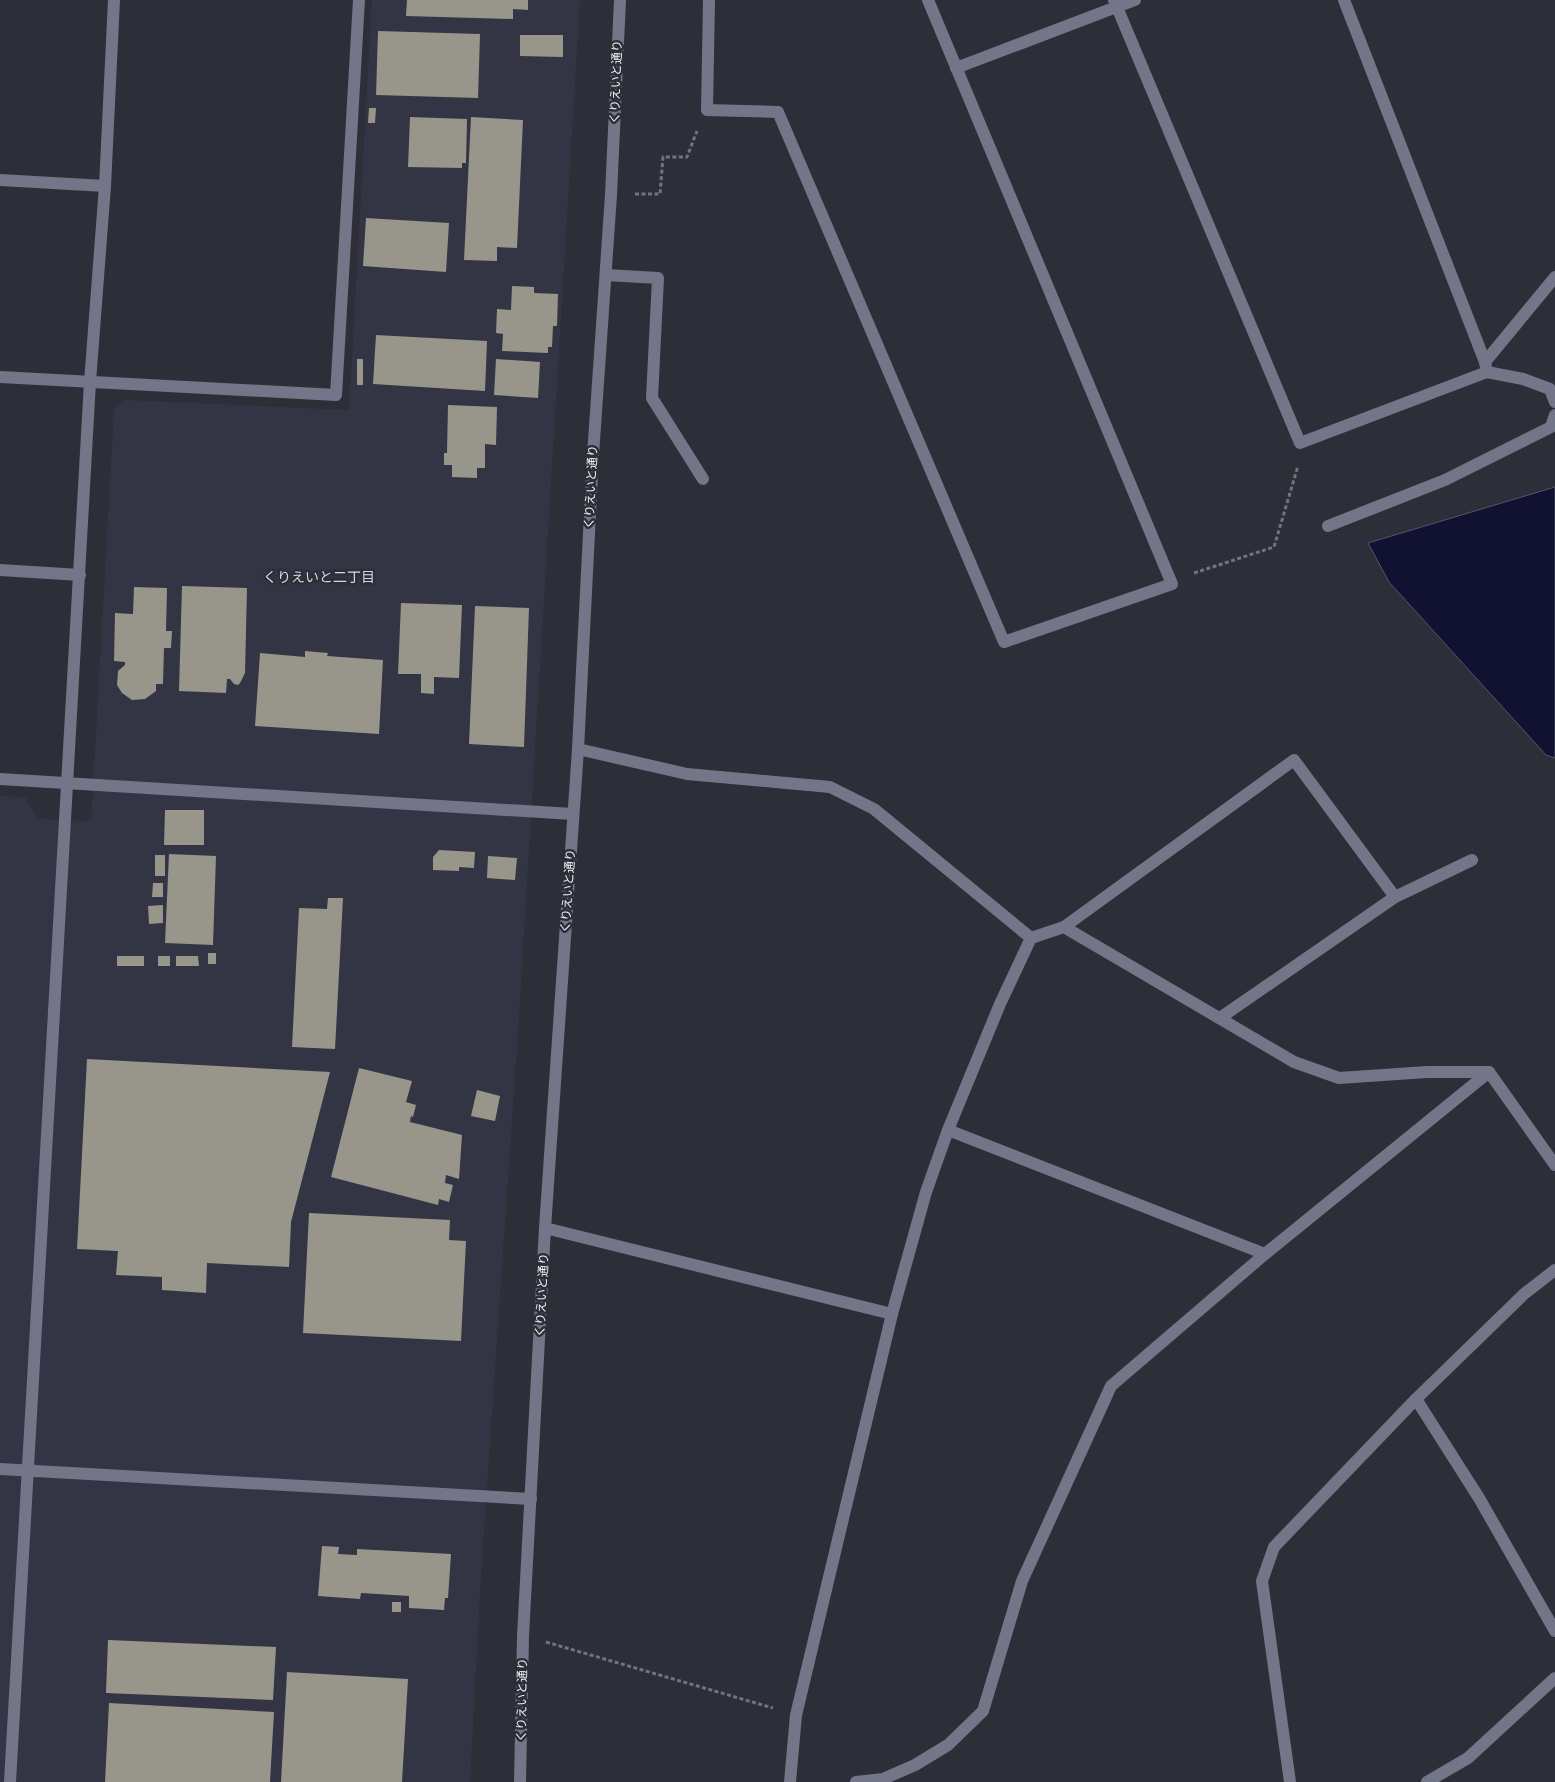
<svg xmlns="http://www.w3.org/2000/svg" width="1555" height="1782" font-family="'Roboto Condensed','Noto Sans JP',sans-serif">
<rect width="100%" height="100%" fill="#2d2e38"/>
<!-- built -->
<polygon fill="#333545" points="372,0 580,0 518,1033 481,1575 470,1782 0,1782 0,796 25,797 38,819 91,821 114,409 125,400 349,410"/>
<!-- water -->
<polygon fill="#111232" stroke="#54556d" points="1555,487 1555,758 1546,755 1389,582 1368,543"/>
<!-- building -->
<g fill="#98968a">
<polygon points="407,0 528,0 528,10 513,9 513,19 406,16"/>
<polygon points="378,31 480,34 478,98 376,95"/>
<polygon points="520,35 563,35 563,57 520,56"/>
<polygon points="369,108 376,108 375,123 368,123"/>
<polygon points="410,117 467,119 466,163 462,163 462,168 408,167"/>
<polygon points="471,117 523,120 517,248 497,247 497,261 464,260"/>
<polygon points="366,218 449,223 446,272 363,266"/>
<polygon points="512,286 534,287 534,293 558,294 557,326 553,326 552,347 548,347 548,353 502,351 503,334 496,333 497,309 511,310"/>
<polygon points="376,335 487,341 485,391 373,384"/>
<rect x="357" y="359" width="6" height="26"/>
<polygon points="496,359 540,362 538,398 494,395"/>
<polygon points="448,405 497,407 496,445 485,444 485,468 477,468 477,478 452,477 452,465 444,465 444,453 447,453"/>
<polygon points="182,586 247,588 245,673 240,683 238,685 234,684 230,679 227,679 226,693 179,691"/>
<polygon points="134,587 167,588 166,631 172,631 171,648 164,648 163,684 156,684 156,691 145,699 132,700 122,693 117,685 118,671 125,665 125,662 114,661 115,613 133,614"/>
<polygon points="401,603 462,605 459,678 434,677 434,694 421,693 421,674 398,674"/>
<polygon points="475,606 529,608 524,747 469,744"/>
<polygon points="305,651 328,653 327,656 383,660 379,734 255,726 260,653 305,657"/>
<polygon points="165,810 204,810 204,845 164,845"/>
<polygon points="439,850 475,852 474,868 459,867 459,871 433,870 433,857"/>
<polygon points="169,854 216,856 213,945 165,943"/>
<rect x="155" y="855" width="10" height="21"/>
<polygon points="488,856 517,858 515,880 487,878"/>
<polygon points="153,883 163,883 163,897 152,897"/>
<polygon points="328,898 343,898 335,1049 292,1047 299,908 327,909"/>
<polygon points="163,905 163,923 149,924 148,906"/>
<rect x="208" y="953" width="8" height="11"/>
<rect x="117" y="956" width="27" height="10"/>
<rect x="158" y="956" width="12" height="10"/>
<polygon points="176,956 198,956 199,966 176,966"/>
<polygon points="87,1059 330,1072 291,1222 289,1267 207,1263 206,1293 162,1290 162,1277 116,1275 118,1251 77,1249"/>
<polygon points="359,1068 412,1081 406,1102 416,1105 413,1117 411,1116 410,1122 462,1135 459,1179 446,1175 445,1183 453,1185 449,1202 439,1199 438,1205 331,1177"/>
<polygon points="477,1090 500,1096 495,1121 471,1116"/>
<polygon points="309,1213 450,1220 449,1240 466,1241 461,1341 303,1333"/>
<polygon points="322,1546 339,1547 338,1554 357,1555 357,1549 451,1554 448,1598 445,1598 444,1610 409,1608 409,1596 361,1593 360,1599 318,1596"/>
<rect x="392" y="1602" width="9" height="10"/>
<polygon points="108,1640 276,1647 273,1700 106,1693"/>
<polygon points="287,1672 408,1679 402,1782 281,1782"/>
<polygon points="109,1703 274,1712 270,1782 105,1782"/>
</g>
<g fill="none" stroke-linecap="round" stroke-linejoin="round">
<!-- path -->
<g stroke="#72737c" stroke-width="3" stroke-dasharray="4 2.5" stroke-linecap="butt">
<polyline points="635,194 660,194 663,157 687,157 697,131"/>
<polyline points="1194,573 1274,547 1298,466"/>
<polyline points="546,1642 773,1708"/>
</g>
<!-- minor -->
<g stroke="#727688" stroke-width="12">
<polyline points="709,0 707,110 778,112 1004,642 1172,584 928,0"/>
<polyline points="1114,0 1300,443 1487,372 1523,379 1550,389 1555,402"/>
<polyline points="1344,0 1485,362 1487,372"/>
<polyline points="956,68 1135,0"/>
<polyline points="0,180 105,186"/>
<polyline points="606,275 658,278 652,398 703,479"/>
<polyline points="1485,362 1555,277"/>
<polyline points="0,377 336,395 359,0"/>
<polyline points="1328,526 1445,480 1551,427 1555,415"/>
<polyline points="0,570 80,575"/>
<polyline points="578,749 687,774 830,787 874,809 1031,938"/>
<polyline points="0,779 573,814"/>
<polyline points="1064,927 1294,760 1395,897"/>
<polyline points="1220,1018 1395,897 1472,860"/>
<polyline points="948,1130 1265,1254 1489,1072"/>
<polyline points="545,1228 892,1314"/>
<polyline points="1416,1399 1479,1498 1555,1631"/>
<polyline points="0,1469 531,1499"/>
<polyline points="10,1782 90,382 105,186 114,0"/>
<polyline points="520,1782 523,1636 545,1228 578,749 593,455 611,195 620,0"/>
<polyline points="790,1782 796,1715 892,1314 926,1192 948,1130 1000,1004 1031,938 1064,927 1294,1062 1339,1078 1427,1072 1489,1072 1555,1165"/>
<polyline points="856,1782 883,1779 915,1765 948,1745 983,1711 1022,1581 1111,1386 1265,1254"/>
<polyline points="1290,1782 1262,1581 1274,1547 1416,1399 1524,1294 1555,1270"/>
<polyline points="1427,1782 1468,1758 1555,1678"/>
</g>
</g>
<g text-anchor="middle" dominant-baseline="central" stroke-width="5" stroke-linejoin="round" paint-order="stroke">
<!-- street labels -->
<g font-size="12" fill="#f0f2f8" stroke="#2d2e38">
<text transform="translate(616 82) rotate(-88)">くりえいと通り</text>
<text transform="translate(591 487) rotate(-87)">くりえいと通り</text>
<text transform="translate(568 891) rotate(-86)">くりえいと通り</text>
<text transform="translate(542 1295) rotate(-87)">くりえいと通り</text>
<text transform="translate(522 1700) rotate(-89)">くりえいと通り</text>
</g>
<!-- neighbourhood labels -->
<g font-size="14" fill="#d5d8e4" stroke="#2d2e38">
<text x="319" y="577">くりえいと二丁目</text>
</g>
</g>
</svg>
